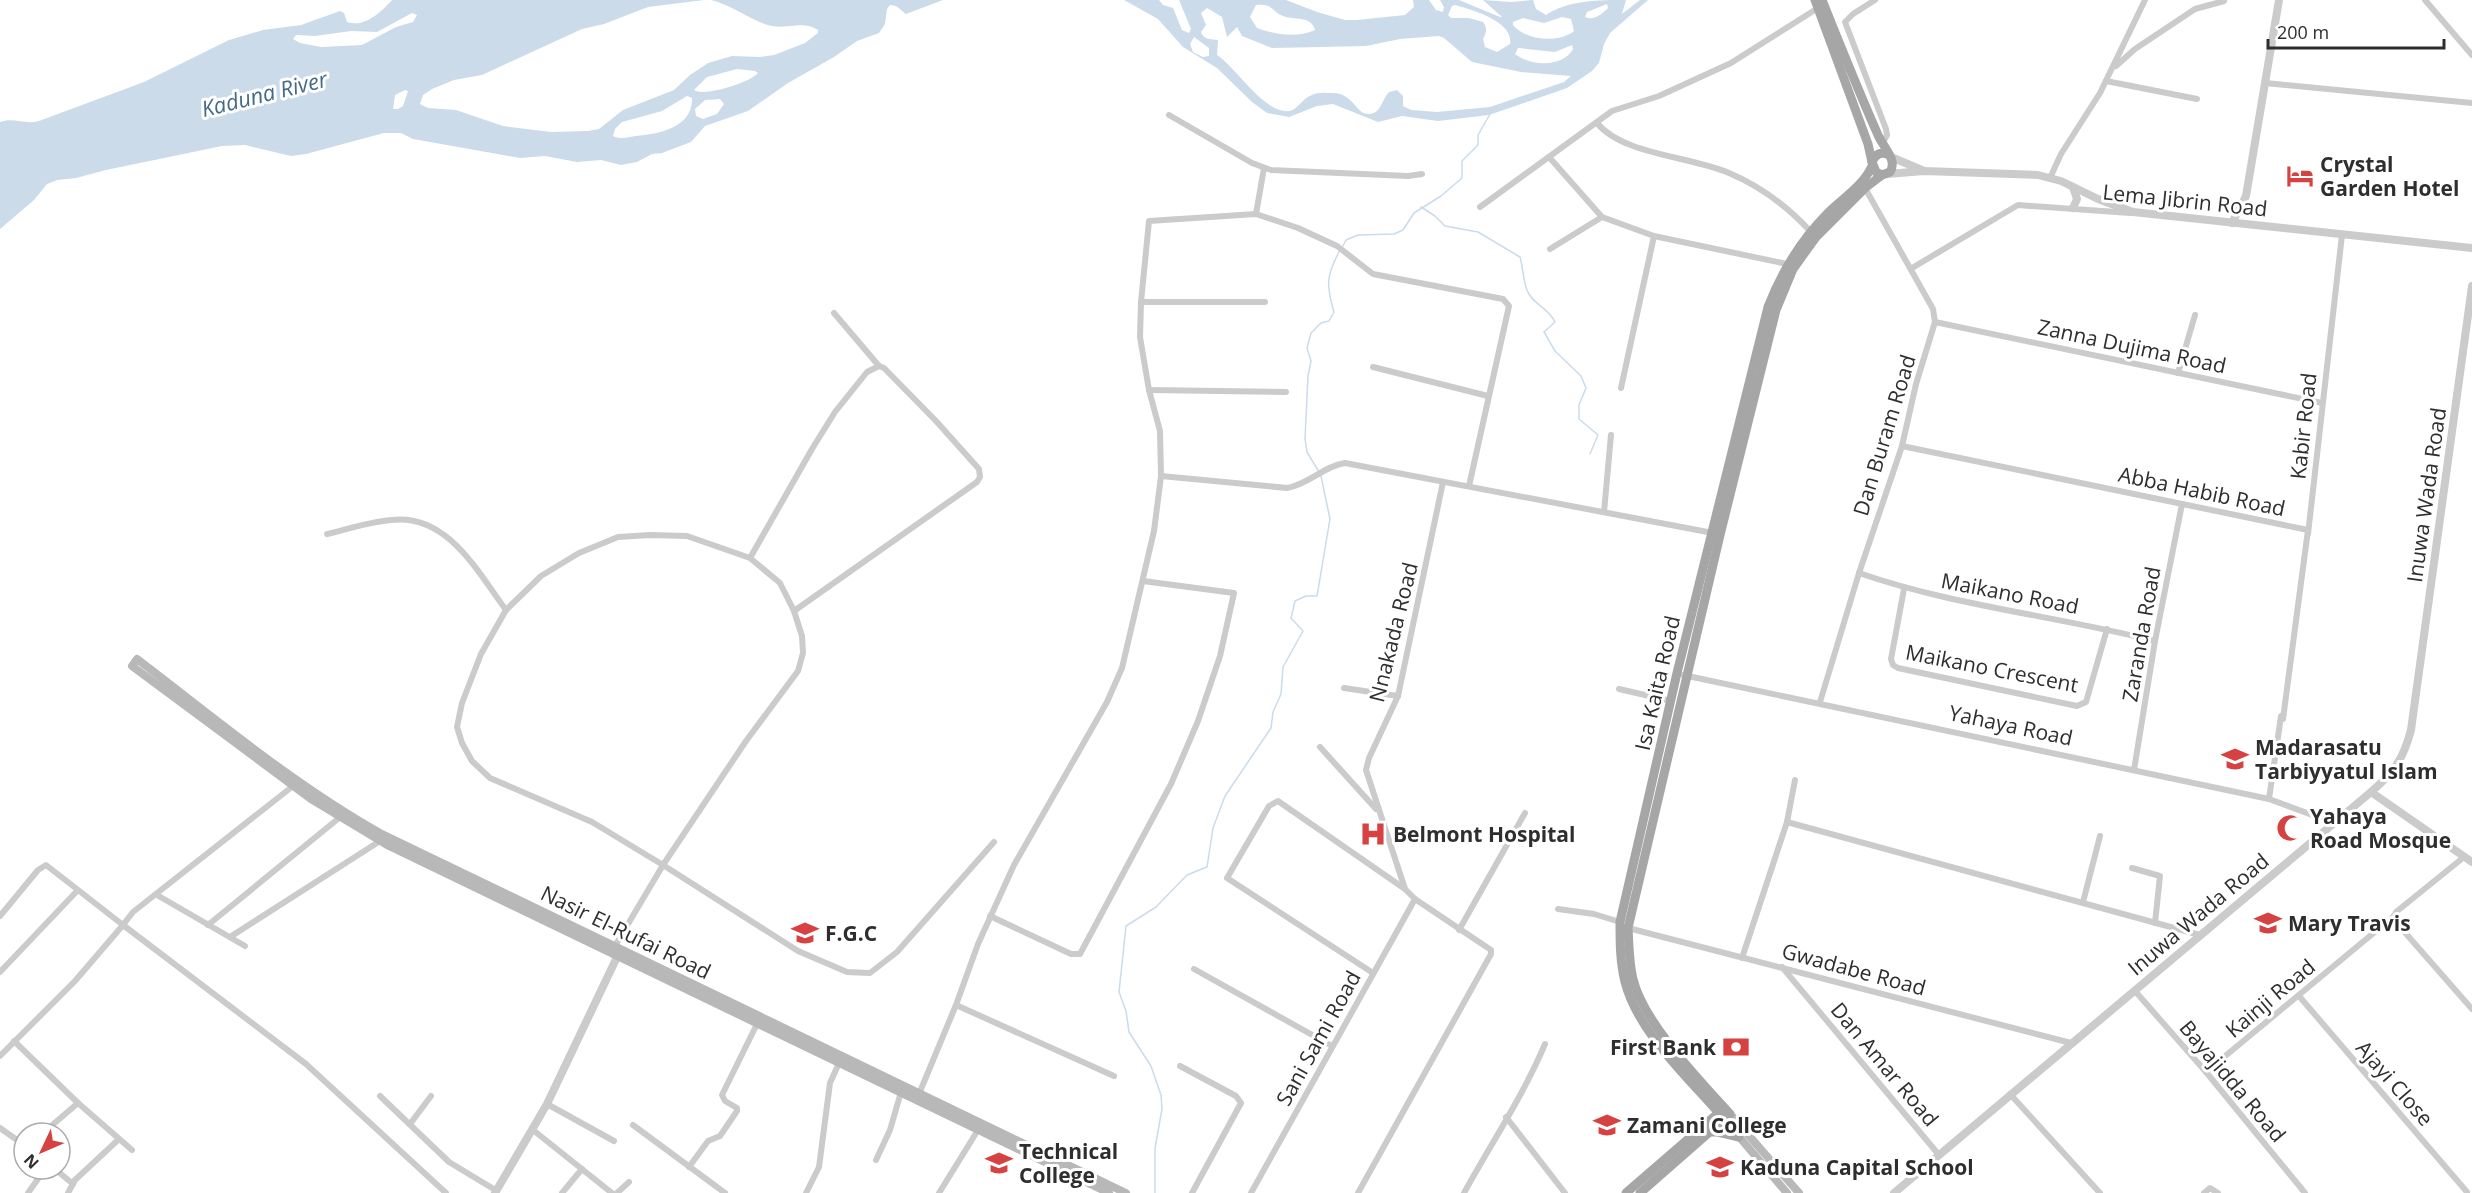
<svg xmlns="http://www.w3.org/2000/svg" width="2472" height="1193" font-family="'Open Sans',sans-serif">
<rect width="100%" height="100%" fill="#fff"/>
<!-- water -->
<g fill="#cbdbe9" fill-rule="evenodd">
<path d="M392 0H704L648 7 604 24 582 29 482 75 454 80 432 89 423 95 420 104 428 108 456 110 503 126 551 132 588 131 599 129 623 110 674 90 690 75 708 63 732 56 760 57 774 55 805 43 818 33V30C804 20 788 29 772 26 750 21 733 5 711 0H943L906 14 896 6 890 5 887 9 885 24 879 33 857 41 834 57 788 83 748 111 705 126 691 142 662 153 652 154 637 162 621 165 601 160 577 162 545 156 520 158 413 139 401 133H384L306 154 291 156 245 145 222 146 106 170 76 178 57 180 47 184 34 200 0 229V122C14 117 25 125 39 121L144 82 229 40 263 30 301 25 340 11 344 13 347 22C365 28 381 12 392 0ZM412 13 417 15 413 22 396 27 362 45 321 47 300 43 293 39 296 35 315 36 351 31 377 32ZM737 69 755 71 758 73C749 83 704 97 694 90L707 77ZM405 90 408 91 403 106 398 109H393L395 95ZM687 96 692 98C693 128 658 134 636 136 628 137 620 140 613 136L615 129 622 122 662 111ZM720 99 724 104 717 114 703 119 696 116 695 109 705 100Z"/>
<path d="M1124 0H1159L1163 5 1173 8 1182 30 1189 33 1191 29 1179 0H1286L1317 12 1345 20H1357L1405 15 1414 7 1413 0H1429L1436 10 1443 12 1444 7 1440 0H1459L1500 17H1502L1483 0 1511 2 1533 0 1536 9 1546 15C1569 0 1598 0 1626 0L1622 14 1640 0H1648L1610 33 1604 44 1599 63 1592 71 1567 88 1489 115 1438 121 1402 116 1378 122 1333 104 1317 106 1289 117 1267 113 1252 102 1217 68 1183 47 1158 19ZM1607 4 1608 8C1602 14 1594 21 1585 17L1587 12ZM1256 5C1275 3 1272 14 1286 17 1297 20 1311 16 1315 30 1297 38 1275 35 1257 28L1250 17ZM1455 5C1472 10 1514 21 1510 44L1497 52 1485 47 1483 39C1486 33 1488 28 1483 22L1469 18H1451L1448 15 1452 6ZM1207 8 1222 17 1227 37 1237 27 1242 36 1272 48 1366 46 1400 39 1439 36 1444 38 1472 62 1521 72 1571 76 1564 82 1490 107 1437 112 1411 110 1403 106V96L1397 90 1389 92C1380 102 1381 118 1363 113 1356 108 1353 101 1346 97 1341 93 1335 93 1328 93 1300 90 1301 114 1284 111 1260 107 1237 69 1217 55L1218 40C1212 39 1203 40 1201 32L1206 25 1201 13ZM1562 17 1571 19 1574 31C1558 44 1525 40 1513 25V22L1523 18 1544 23ZM1194 37 1209 48V56L1203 57 1193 52 1190 44ZM1572 45 1573 49C1563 68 1530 66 1515 54L1518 48 1555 52Z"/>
</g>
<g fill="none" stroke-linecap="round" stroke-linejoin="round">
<!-- stream -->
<g stroke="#cbdbe9" stroke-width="1.5">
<path d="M1421 207 1435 216 1445 226 1478 232 1520 257C1523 267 1523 280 1527 290 1532 304 1548 307 1555 322L1544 332 1555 351 1581 376 1586 388 1579 405V419L1598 435 1590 454"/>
<polyline points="1343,246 1346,240 1358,235 1394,234 1403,230 1414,213 1441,196 1462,178 1462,161 1478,145 1478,135 1490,114"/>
<path d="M1319 472 1307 452 1305 439 1308 376 1311 361 1307 348 1311 333 1321 323 1329 321 1334 312C1326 285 1326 276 1340 250"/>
<polyline points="1155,1193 1155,1148 1162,1109 1161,1095 1151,1066 1129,1032 1126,1011 1119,992 1126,926 1156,907 1187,875 1207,867 1213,828 1225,796 1271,728 1273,712 1281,694 1283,667 1303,631 1291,618 1295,601 1306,596 1317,596 1330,519 1321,476"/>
</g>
<!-- minor -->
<g stroke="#cbcbcb" stroke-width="6">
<polyline points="1875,0 1853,14 1845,22 1886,129 1887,135 1882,144"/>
<polyline points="2425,0 2472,55"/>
<polyline points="2116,66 2135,49 2195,9 2224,1"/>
<polyline points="2106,81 2197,99"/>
<polyline points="2265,83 2472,103"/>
<polyline points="1169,115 1252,163 1271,170 1408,176 1422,174"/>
<path d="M1597 123C1623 155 1690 156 1729 173 1760 186 1788 207 1811 232"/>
<polyline points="1549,157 1602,217 1654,236 1787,264"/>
<polyline points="2050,178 2061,154 2100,93 2145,0"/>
<polyline points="1480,207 1612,111 1659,96 1731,63 1818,8"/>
<polyline points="1256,214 1264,168"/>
<polyline points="1550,249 1602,217"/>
<polyline points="1912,268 2018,205 2130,213"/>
<polyline points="1141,302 1265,302"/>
<polyline points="834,313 879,366"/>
<polyline points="1935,322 2322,403"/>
<polyline points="1373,367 1488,396"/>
<polyline points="2178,373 2195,315"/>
<polyline points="1621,388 1654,236"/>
<polyline points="1149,390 1286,392"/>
<polyline points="1902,446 2308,530 2283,719"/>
<path d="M1161 476 1287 488C1309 484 1324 466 1345 463L1713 533"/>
<polyline points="1604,512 1611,435"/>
<path d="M327 534C348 529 369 522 391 520 447 513 477 571 506 610"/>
<polyline points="2308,534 2342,235"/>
<polyline points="750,558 812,449 835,412 867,372 879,366 884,368 936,421 979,469 980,477 977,482 794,611"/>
<path d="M1859 573C1954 606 2057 616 2155 641"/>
<polyline points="1904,589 1891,659 1893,665 1898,668 2077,706 2086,702 2107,629"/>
<polyline points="1683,675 2269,799 2334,823"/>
<polyline points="1344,688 1398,696"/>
<polyline points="1619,689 1671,701"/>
<polyline points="1820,702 1859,573 1902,446 1916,384 1935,322 1933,309 1865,188"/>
<polyline points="1320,747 1376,809"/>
<polyline points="2134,770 2155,641 2182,504"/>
<polyline points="2269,799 2281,716"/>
<polyline points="1787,822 2200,935"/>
<polyline points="2132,868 2160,876 2155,923"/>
<polyline points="1405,889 1366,770 1369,758 1398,696 1443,482"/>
<polyline points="157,895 245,946"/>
<polyline points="2083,902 2100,836"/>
<polyline points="1558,909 1594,914 1620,922"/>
<polyline points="0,916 38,870 46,865 123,925 133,912 293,786"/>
<polyline points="990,916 1071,954 1080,954 1171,784 1198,721 1220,656 1234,593 1143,581"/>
<polyline points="2394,916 2394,920 2472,1009"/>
<polyline points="208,925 339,818"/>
<polyline points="1628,928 2071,1043"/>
<polyline points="1459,930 1525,813"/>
<polyline points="230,937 380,841"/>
<polyline points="615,946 663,865 746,741 798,671 803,653 802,636 794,611 780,583 750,558 687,536 650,535 618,537 579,553 541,576 506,610 481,654 462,703 457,727 462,743 472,761 490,778 592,822 663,865 798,951 847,972 870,973 897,952 994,842"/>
<polyline points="1742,958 1787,822 1795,780"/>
<polyline points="1782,967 1939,1155"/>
<polyline points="1194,969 1332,1046"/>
<polyline points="0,972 77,891"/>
<polyline points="2135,991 2206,1072 2305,1193"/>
<polyline points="2299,996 2467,1192"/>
<polyline points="956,1005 1114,1076"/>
<polyline points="14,1041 78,1103 132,1150"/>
<polyline points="0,1056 75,981 123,925 306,1064 446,1193"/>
<polyline points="1180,1066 1236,1096 1241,1103 1192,1193"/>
<polyline points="2206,1072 2394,916 2396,912 2464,857"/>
<polyline points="919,1094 956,1005 978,944 1014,865 1107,702 1122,668 1154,531 1161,476 1160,431 1149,390 1140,337 1141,302 1149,221 1256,214 1298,228 1337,246 1373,274 1503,299 1509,306 1469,486"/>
<polyline points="2010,1094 2100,1193"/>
<polyline points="380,1096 449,1162 497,1191"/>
<polyline points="547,1104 614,1141"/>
<polyline points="1506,1117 1565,1193"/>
<polyline points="410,1124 431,1096"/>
<polyline points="633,1125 725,1193"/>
<polyline points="0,1128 24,1145"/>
<polyline points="533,1130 612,1193"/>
<polyline points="43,1133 78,1103"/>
<polyline points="876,1160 890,1130 901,1092"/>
<polyline points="689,1167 708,1141 720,1136 737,1111 737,1108 725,1101 722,1095 758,1022"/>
<polyline points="55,1169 73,1184"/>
<polyline points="28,1193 45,1169"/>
<polyline points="68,1193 75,1180 119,1139"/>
<polyline points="562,1193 582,1169"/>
<polyline points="617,1193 629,1182"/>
<polyline points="806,1193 819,1167 830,1083 839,1063"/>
<polyline points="939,1193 978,1130"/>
<polyline points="1251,1193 1415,899"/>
<polyline points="1358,1193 1491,954 1491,950 1415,899 1405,889 1278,801 1269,806 1227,878 1373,973"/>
<path d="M1464 1193C1491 1144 1523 1096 1545 1044"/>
<polyline points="2204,1193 2210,1188 2218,1193"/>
</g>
<!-- tertiary -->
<g stroke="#cbcbcb" stroke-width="8">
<polyline points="1891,157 1922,170"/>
<polyline points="1887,174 1924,171 2038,175 2061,181 2098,199 2133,212 2472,248"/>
<polyline points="2073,208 2077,199 2073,187"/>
<polyline points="2232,223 2246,196 2279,0"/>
<polyline points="2371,792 2472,862"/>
<polyline points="495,1193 547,1104 618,955"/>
<path d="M1894 1193 2371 792C2394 772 2403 760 2411 730L2472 286"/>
</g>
<!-- secondary -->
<g stroke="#b8b8b8" stroke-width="8">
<polyline points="1730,1114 1799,1193"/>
<polyline points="1724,1119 1787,1193"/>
<path d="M1109 1193 389 846 311 799 132 666 137 659C216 719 293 784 380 833L1126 1193"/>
</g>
<!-- primary -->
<g stroke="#a6a6a6" stroke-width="9">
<polyline points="1815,0 1868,144 1872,162"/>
<path d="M1822 0C1840 45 1858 90 1878 135 1883 147 1898 160 1890 172L1882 175 1876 172 1872 162C1875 154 1881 151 1889 155"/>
<path d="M1724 1119C1691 1080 1638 1033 1625 982 1620 962 1620 942 1620 922L1677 673 1768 307C1782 271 1800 241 1828 213 1843 198 1863 186 1872 166"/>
<polyline points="1709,1132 1718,1132 1739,1137"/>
<polyline points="1626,1193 1722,1110"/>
<path d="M1640 1193 1730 1114C1700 1081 1643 1022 1633 979 1629 963 1629 945 1628 928L1720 535 1776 310 1793 269 1816 237 1865 188 1882 175"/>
</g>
</g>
<!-- icons -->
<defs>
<symbol id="hotel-bare" viewBox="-9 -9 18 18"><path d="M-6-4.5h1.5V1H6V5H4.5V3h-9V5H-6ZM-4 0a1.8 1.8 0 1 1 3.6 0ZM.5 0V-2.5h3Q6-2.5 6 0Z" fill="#d54241" stroke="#fff" stroke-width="2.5" paint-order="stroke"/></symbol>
<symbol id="school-bare" viewBox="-9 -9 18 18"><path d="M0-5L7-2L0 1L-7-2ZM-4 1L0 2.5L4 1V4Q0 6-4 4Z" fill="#d54241" stroke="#fff" stroke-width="2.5" paint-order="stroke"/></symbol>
<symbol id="mosque-bare" viewBox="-9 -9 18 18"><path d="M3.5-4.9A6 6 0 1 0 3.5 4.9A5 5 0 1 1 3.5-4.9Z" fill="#d54241" stroke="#fff" stroke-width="2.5" paint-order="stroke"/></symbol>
<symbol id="hospital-bare" viewBox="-9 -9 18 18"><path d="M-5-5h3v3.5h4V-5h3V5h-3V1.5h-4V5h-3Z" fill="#d54241" stroke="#fff" stroke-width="2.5" paint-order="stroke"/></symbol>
<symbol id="bank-bare" viewBox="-9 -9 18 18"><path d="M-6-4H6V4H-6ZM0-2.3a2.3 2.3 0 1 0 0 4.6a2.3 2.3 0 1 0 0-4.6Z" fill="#d54241" stroke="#fff" stroke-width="2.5" paint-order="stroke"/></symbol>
<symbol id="university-bare" viewBox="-9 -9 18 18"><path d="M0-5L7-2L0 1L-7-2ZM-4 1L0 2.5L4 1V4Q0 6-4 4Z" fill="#d54241" stroke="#fff" stroke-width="2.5" paint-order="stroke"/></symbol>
</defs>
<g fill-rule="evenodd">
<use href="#hotel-bare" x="2281" y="157" width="38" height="38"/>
<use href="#school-bare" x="2216" y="740" width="38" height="38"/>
<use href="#mosque-bare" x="2271" y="809" width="38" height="38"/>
<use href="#hospital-bare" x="1354" y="815" width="38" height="38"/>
<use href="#school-bare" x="2249" y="904" width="38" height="38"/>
<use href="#school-bare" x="786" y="914" width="38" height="38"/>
<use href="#bank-bare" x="1717" y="1028" width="38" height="38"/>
<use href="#school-bare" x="1588" y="1106" width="38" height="38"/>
<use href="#university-bare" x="980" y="1144" width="38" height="38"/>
<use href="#school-bare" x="1701" y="1148" width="38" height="38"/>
</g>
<g text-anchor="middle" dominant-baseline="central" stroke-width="6" stroke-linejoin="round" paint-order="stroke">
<!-- poi labels -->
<g font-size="21" font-weight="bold" fill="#2e2e2e" stroke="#fff" text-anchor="start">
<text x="2320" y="164">Crystal<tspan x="2320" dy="24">Garden Hotel</tspan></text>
<text x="2255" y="747">Madarasatu<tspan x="2255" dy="24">Tarbiyyatul Islam</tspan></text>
<text x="2310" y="816">Yahaya<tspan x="2310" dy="24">Road Mosque</tspan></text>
<text x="1393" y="834">Belmont Hospital</text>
<text x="2288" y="923">Mary Travis</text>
<text x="825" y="933">F.G.C</text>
<text x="1716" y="1047" text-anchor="end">First Bank</text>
<text x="1627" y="1125">Zamani College</text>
<text x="1019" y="1151">Technical<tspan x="1019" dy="24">College</tspan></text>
<text x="1740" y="1167">Kaduna Capital School</text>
</g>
<!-- street labels -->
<g font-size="21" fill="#2e2e2e" stroke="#fff">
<text transform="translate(2185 200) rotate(6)">Lema Jibrin Road</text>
<text transform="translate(2132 346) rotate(12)">Zanna Dujima Road</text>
<text transform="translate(2303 426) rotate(-84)">Kabir Road</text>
<text transform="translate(1884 435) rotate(-73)">Dan Buram Road</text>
<text transform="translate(2202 491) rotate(12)">Abba Habib Road</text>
<text transform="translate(2426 495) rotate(-82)">Inuwa Wada Road</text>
<text transform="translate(2010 593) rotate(11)">Maikano Road</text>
<text transform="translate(1393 632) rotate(-76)">Nnakada Road</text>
<text transform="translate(2141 634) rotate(-80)">Zaranda Road</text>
<text transform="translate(1992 668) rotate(11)">Maikano Crescent</text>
<text transform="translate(1657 683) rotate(-77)">Isa Kaita Road</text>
<text transform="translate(2011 725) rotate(12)">Yahaya Road</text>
<text transform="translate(2198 914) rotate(-40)">Inuwa Wada Road</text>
<text transform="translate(626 932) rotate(26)">Nasir El-Rufai Road</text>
<text transform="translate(1854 969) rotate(15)">Gwadabe Road</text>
<text transform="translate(2270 998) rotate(-40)">Kainji Road</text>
<text transform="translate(1318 1038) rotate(-61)">Sani Sami Road</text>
<text transform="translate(1885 1064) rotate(50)">Dan Amar Road</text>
<text transform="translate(2233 1081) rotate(50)">Bayajidda Road</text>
<text transform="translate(2395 1083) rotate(49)">Ajayi Close</text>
</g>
<!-- water labels -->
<g font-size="22" font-style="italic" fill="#446989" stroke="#fff">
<text transform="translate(264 93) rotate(-14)">Kaduna River</text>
</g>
</g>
<!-- north arrow -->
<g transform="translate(42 1151) rotate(226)"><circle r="28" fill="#ffffff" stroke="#ababab" stroke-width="1.5"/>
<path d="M0-4.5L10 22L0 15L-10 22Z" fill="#d54241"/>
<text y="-9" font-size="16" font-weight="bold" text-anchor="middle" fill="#2e2e2e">N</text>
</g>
<!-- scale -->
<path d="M2268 39v9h176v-9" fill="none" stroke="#2e2e2e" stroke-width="3"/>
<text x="2277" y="39" font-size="18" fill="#2e2e2e" stroke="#ffffff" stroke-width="4.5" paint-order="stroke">200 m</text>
</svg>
